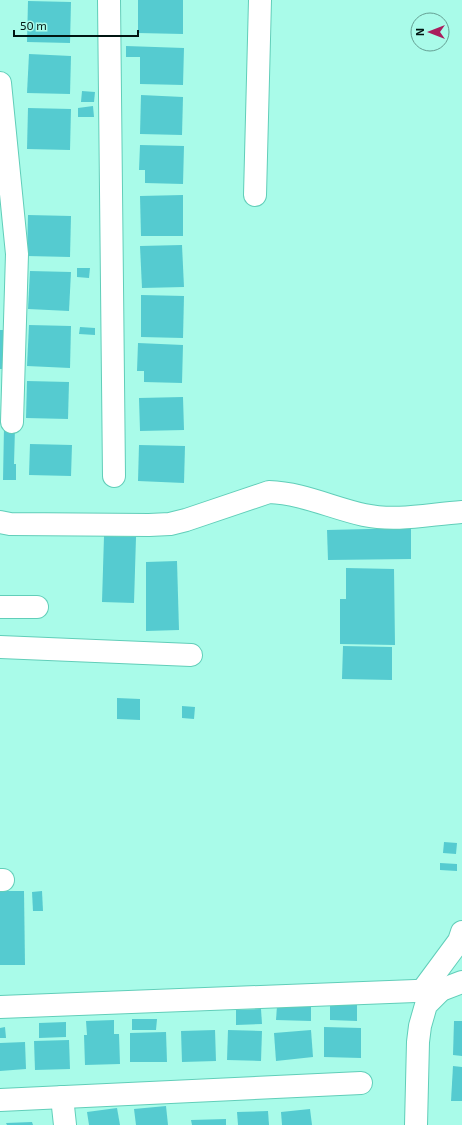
<svg xmlns="http://www.w3.org/2000/svg" width="462" height="1125" font-family="'Exo 2',sans-serif">
<rect width="100%" height="100%" fill="#a9fbe9"/>
<!-- building -->
<g fill="#55cbd0">
<polygon points="138,0 183,0 183,34 138,33"/>
<polygon points="28,1 71,2 70,43 27,42"/>
<polygon points="126,46 184,48 183,85 140,84 140,57 126,57"/>
<polygon points="29,54 71,56 70,94 27,93"/>
<polygon points="82,91 95,92 94,102 81,102"/>
<polygon points="141,95 183,97 182,135 140,134"/>
<polygon points="93,106 94,117 78,117 78,108"/>
<polygon points="28,108 71,109 70,150 27,149"/>
<polygon points="140,145 184,146 183,184 145,183 145,170 139,170"/>
<polygon points="183,195 183,236 141,236 140,196"/>
<polygon points="28,215 71,216 70,257 27,256"/>
<polygon points="182,245 184,287 142,288 140,246"/>
<polygon points="77,268 90,268 89,278 77,277"/>
<polygon points="30,271 71,272 69,311 28,309"/>
<polygon points="141,295 184,296 183,338 141,337"/>
<polygon points="29,325 71,326 70,368 27,366"/>
<polygon points="80,327 95,328 95,335 79,334"/>
<polygon points="0,330 12,330 11,369 0,369"/>
<polygon points="138,343 183,345 182,383 144,382 144,371 137,371"/>
<polygon points="27,381 69,382 68,419 26,418"/>
<polygon points="183,397 184,430 140,431 139,398"/>
<polygon points="4,427 15,428 14,464 16,464 16,480 3,480"/>
<polygon points="30,444 72,445 71,476 29,475"/>
<polygon points="139,445 185,446 184,483 138,481"/>
<polygon points="411,528 411,559 328,560 327,530"/>
<polygon points="104,536 136,537 134,603 102,602"/>
<polygon points="177,561 179,630 146,631 146,562"/>
<polygon points="346,568 394,569 395,645 340,644 340,599 346,599"/>
<polygon points="343,646 392,647 392,680 342,679"/>
<polygon points="117,698 140,699 140,720 117,719"/>
<polygon points="182,706 195,707 194,719 182,718"/>
<polygon points="444,842 457,843 456,854 443,853"/>
<polygon points="440,863 457,864 457,871 440,870"/>
<polygon points="0,891 24,891 25,965 0,965"/>
<polygon points="42,891 43,911 33,911 32,892"/>
<polygon points="330,1000 357,1000 357,1021 330,1020"/>
<polygon points="277,1006 311,1007 311,1021 276,1020"/>
<polygon points="261,1009 262,1024 236,1025 236,1010"/>
<polygon points="132,1019 157,1019 156,1030 132,1030"/>
<polygon points="114,1020 114,1034 119,1034 120,1064 85,1065 84,1035 87,1035 86,1021"/>
<polygon points="454,1021 462,1021 462,1056 453,1055"/>
<polygon points="66,1022 66,1037 39,1038 39,1023"/>
<polygon points="5,1027 6,1038 0,1038 0,1028"/>
<polygon points="324,1027 361,1028 361,1058 324,1057"/>
<polygon points="215,1030 216,1061 182,1062 181,1031"/>
<polygon points="228,1030 262,1031 261,1061 227,1060"/>
<polygon points="311,1030 313,1057 276,1061 274,1033"/>
<polygon points="166,1032 167,1062 130,1062 130,1033"/>
<polygon points="69,1040 70,1069 35,1070 34,1041"/>
<polygon points="25,1042 26,1069 0,1071 0,1043"/>
<polygon points="453,1066 462,1067 462,1101 451,1101"/>
<polygon points="166,1106 168,1125 136,1125 134,1109"/>
<polygon points="117,1108 120,1125 89,1125 87,1112"/>
<polygon points="310,1109 312,1125 282,1125 281,1112"/>
<polygon points="268,1111 269,1125 238,1125 237,1112"/>
<polygon points="226,1119 226,1125 192,1125 191,1120"/>
<polygon points="32,1122 33,1125 7,1125 6,1123"/>
</g>
<g fill="none" stroke-linecap="round" stroke-linejoin="round">
<defs>
<g id="minor">
<polyline points="109,0 114,476"/>
<polyline points="0,83 17,254 12,422"/>
<polyline points="255,195 260,0"/>
<path d="M0 522 10 524 149 525 170 524 186 520 269 492C302 493 332 508 364 515 397 522 430 514 462 512"/>
<polyline points="0,607 37,607"/>
<polyline points="0,647 191,655"/>
<polyline points="0,880 3,880"/>
<polyline points="422,991 459,941 462,932"/>
<polyline points="0,1007 441,990"/>
<polyline points="62,1097 65,1125"/>
<polyline points="0,1100 361,1083"/>
<polyline points="416,1125 418,1042 420,1026 426,1005 441,990 462,982"/>
</g>
</defs>
<!-- minor casing -->
<use href="#minor" stroke="#61ceb9" stroke-width="24"/>
<!-- minor -->
<use href="#minor" stroke="#fff" stroke-width="22"/>
</g>
<!-- north arrow -->
<g transform="translate(430 32) rotate(270)"><circle r="19" fill="#a9fbe9" stroke="#659f93"/>
<path d="M0-3L7 15L0 10L-7 15Z" fill="#a91d5d"/>
<text y="-6" font-size="11" font-weight="bold" text-anchor="middle" fill="#001511">N</text>
</g>
<!-- scale -->
<path d="M14 30v6h124v-6" fill="none" stroke="#001511" stroke-width="2"/>
<text x="20" y="30" font-size="12" fill="#001511" stroke="#a9fbe9" stroke-width="3" paint-order="stroke">50 m</text>
</svg>
